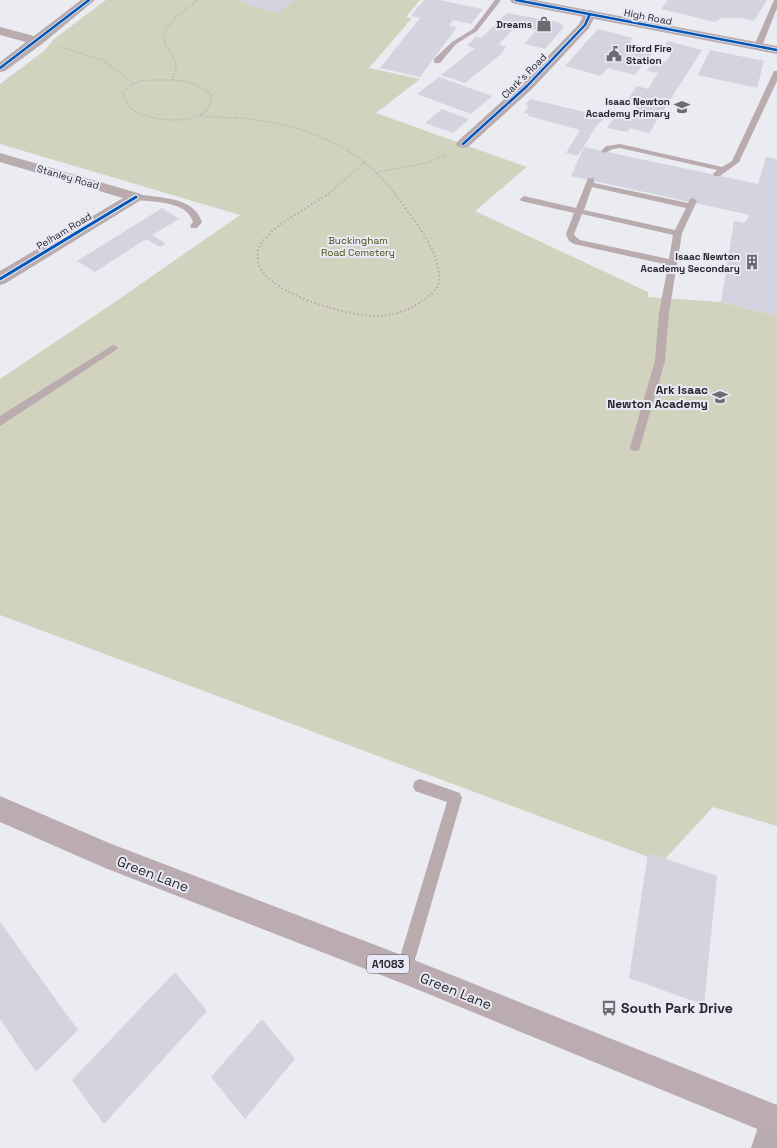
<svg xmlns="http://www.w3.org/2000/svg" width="777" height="1148" font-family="'Space Grotesk',sans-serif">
<rect width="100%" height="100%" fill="#ebecf2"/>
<!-- green -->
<polygon fill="#d1d3be" points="106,0 420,0 406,17 412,18 369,68 420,79 376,113 527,167 475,211 648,292 648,297 721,302 777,316 777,826 713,807 662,862 0,615 0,379 112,304 240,215 0,144 0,84 45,50 54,39"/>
<!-- building -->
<g fill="#d4d3e0">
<polygon points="235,0 293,0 279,13 248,6 250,4"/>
<polygon points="424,0 439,0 483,9 471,24 453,20 449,26 457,27 420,77 380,68 420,18 411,16"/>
<polygon points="668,0 767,0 754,21 741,18 722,18 715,22 661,9"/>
<polygon points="507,13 558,22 564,27 545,49 525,44 536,30 516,26 499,44 506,47 501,54 465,83 441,75 475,48 467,46 475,37 481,38"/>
<polygon points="598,29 633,38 629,42 655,49 635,75 608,68 601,76 565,66"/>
<polygon points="668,41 702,50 649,133 630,128 627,132 607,128 617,114 628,117 637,105 626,102 637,86 648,89 658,73 647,71 655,59 666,62 671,54 661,51"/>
<polygon points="710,50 764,61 757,88 698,75"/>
<polygon points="439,77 492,96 471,114 417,94"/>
<polygon points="530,99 606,117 596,126 578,156 566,153 580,130 528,116 529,114 524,113 529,106 525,105"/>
<polygon points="442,109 469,119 453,133 425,123"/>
<polygon points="584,147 758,184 766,157 777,159 777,316 721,302 734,221 744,223 750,215 571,176"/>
<polygon points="162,208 179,219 152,235 166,244 160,247 146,239 95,272 77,261"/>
<polygon points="648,853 717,876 704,1005 629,978"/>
<polygon points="0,922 78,1030 36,1072 0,1019"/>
<polygon points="175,972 207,1011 104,1124 72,1080"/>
<polygon points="262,1019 295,1059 245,1119 211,1077"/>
</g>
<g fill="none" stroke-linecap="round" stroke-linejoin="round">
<!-- path-far1 -->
<g stroke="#b5abaf" stroke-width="1.5" stroke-dasharray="1 2" stroke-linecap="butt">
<polyline points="61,47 103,60 133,83"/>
<path d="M164 80C183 80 199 82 212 96 210 103 209 110 202 114 186 124 147 121 132 109 127 105 125 99 123 93 132 79 149 80 164 80Z"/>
<path d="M172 80C174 75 176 70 176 65 175 53 160 45 165 33 170 19 187 9 198 0"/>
<path d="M201 116C217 118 234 117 250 119 306 126 361 147 395 194"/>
<polyline points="378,172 427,163 446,155"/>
<polyline points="328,194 365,162"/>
</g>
<!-- path -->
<path stroke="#b5abaf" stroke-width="2" stroke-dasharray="1.5 2.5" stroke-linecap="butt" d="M329 193C312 206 263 229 258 251 248 291 352 318 381 316 397 315 413 308 425 299 434 293 441 285 439 274 437 246 410 215 394 193"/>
<!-- lane -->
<g fill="#baabae" fill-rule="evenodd">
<polygon points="495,0 501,0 477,31 456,44 440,63 434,63 434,59 452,42 473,29"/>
<polygon points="774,0 777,0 777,8 762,46 758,48 754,46"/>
<polygon points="774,71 777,71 777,81 739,162 720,176 714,176 713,174 717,170 620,148 613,149 605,153 601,151 606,146 620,144 722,167 732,161"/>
<path d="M588 178H594V183L688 203 690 199 693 198 697 201 682 233 669 313 665 361 640 447 639 450 635 451 631 450 630 447 655 361 659 313 668 265 574 244 569 241 566 234 574 213 521 201 520 199 524 196 576 208ZM592 187 686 208 675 230 584 210ZM582 214 673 235 669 259 580 240 576 237 574 234Z"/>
<path d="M136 194C158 198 194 196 202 222L197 228H191L190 226 193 222C186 199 151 203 133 199L132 197 133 195Z"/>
<polygon points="113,345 116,346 118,348 116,350 0,426 0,416"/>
<polygon points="420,779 460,793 462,798 412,970 410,976 404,978 398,976 396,970 447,802 415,791 413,786 415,781"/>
</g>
<!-- street -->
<g fill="#baabae" fill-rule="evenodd">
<polygon points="81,0 95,0 42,44 5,71 0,72 0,62 26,42 0,35 0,27 34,36"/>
<polygon points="590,10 594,11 596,14 589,28 532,89 468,147 463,148 458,147 456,144 458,141 522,83 579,24 586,11"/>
<polygon points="0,153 141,194 144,197 141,200 6,283 0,285 0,271 123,198 0,162"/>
</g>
<!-- secondary -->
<polygon fill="#b8abad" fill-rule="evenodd" points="775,1104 777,1105 777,1148 751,1148 764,1109"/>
<!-- primary -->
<g fill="#baacb1" fill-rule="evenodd">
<polygon points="510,0 535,0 777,46 777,54 516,4 512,3"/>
<polygon points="0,796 109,843 404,956 777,1105 777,1137 404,984 105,868 0,822"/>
</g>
<defs>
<g id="cycleway-far1">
<polyline points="516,0 777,50"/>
<polyline points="0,68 89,0"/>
<polyline points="463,144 527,86 585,25 590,14"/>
</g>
<polyline id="cycleway" points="0,279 136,197"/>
</defs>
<!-- cycleway-far1 casing -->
<use href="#cycleway-far1" stroke="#e8e9f5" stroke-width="4"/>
<!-- cycleway casing -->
<use href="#cycleway" stroke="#e8e9f5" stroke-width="5"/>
<!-- cycleway-far1 -->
<use href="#cycleway-far1" stroke="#0057b8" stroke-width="2.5"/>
<!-- cycleway -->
<use href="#cycleway" stroke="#0057b8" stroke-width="3"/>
</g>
<!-- icons -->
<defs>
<symbol id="shop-bare" viewBox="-9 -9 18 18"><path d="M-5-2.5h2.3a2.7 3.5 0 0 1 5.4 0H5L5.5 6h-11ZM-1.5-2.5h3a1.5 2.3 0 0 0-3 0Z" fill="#6c6d71" stroke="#e8e9f5" stroke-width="2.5" paint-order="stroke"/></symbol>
<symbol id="civic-bare" viewBox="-9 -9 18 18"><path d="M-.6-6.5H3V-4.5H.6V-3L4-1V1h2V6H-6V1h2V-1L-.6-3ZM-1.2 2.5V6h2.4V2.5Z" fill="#6c6d71" stroke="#e8e9f5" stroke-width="2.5" paint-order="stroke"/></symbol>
<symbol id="school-bare" viewBox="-9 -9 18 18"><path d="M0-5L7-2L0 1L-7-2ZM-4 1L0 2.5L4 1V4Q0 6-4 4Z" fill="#6c6d71" stroke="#e8e9f5" stroke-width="2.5" paint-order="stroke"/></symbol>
<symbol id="building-bare" viewBox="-9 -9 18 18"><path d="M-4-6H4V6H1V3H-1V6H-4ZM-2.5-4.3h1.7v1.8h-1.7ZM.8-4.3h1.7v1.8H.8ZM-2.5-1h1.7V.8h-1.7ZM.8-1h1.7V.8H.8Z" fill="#6c6d71" stroke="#e8e9f5" stroke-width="2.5" paint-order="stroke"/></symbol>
<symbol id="bus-bare" viewBox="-9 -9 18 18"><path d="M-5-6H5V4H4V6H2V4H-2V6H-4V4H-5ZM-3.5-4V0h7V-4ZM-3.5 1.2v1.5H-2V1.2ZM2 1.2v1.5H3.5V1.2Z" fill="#6c6d71" stroke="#e8e9f5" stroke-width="2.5" paint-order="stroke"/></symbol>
</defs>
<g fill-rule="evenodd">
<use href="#shop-bare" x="533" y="13" width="22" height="22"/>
<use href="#civic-bare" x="603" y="43" width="22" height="22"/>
<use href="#school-bare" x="671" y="96" width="22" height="22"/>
<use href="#building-bare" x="741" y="251" width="22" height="22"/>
<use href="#school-bare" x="709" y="386" width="22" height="22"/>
<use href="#bus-bare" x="598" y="997" width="22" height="22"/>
</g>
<g text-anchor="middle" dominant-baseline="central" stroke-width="4" stroke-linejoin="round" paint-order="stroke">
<!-- far-street labels -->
<g font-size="10" fill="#27282c" stroke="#e8e9f5">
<text transform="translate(648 17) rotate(11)">High Road</text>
<text transform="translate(524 76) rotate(-45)">Clark's Road</text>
<text transform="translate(68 177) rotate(16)">Stanley Road</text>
<text transform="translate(64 231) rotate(-31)">Pelham Road</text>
</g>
<!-- far-poi labels -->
<g font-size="10" font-weight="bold" fill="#27282c" stroke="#e8e9f5" text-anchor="end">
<text x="532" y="24">Dreams</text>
<text x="626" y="48" text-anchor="start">Ilford Fire<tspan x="626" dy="12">Station</tspan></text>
<text x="670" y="101">Isaac Newton<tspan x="670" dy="12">Academy Primary</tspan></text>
<text x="740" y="256">Isaac Newton<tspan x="740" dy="12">Academy Secondary</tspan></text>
</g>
<!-- far-park labels -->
<g font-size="10" fill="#4f4f11" stroke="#e8e9f5">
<text x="358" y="240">Buckingham<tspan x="358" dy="12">Road Cemetery</tspan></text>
</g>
<!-- shield labels -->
<rect fill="#e8e9f5" stroke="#616268" stroke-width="1" x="367" y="955" width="42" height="18" rx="3"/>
<g font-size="11" font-weight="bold" fill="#27282c">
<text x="388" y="964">A1083</text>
</g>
<!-- poi labels -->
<g font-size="12" font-weight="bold" fill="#27282c" stroke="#e8e9f5" text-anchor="end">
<text x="708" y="390">Ark Isaac<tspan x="708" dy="14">Newton Academy</tspan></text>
</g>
<!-- near-street labels -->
<g font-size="14" fill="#27282c" stroke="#e8e9f5">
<text transform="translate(153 874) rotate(21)">Green Lane</text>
<text transform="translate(456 991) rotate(22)">Green Lane</text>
</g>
<!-- near-poi labels -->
<g font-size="14" font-weight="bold" fill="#27282c" stroke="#e8e9f5" text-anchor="start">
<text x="621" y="1008">South Park Drive</text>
</g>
</g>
</svg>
